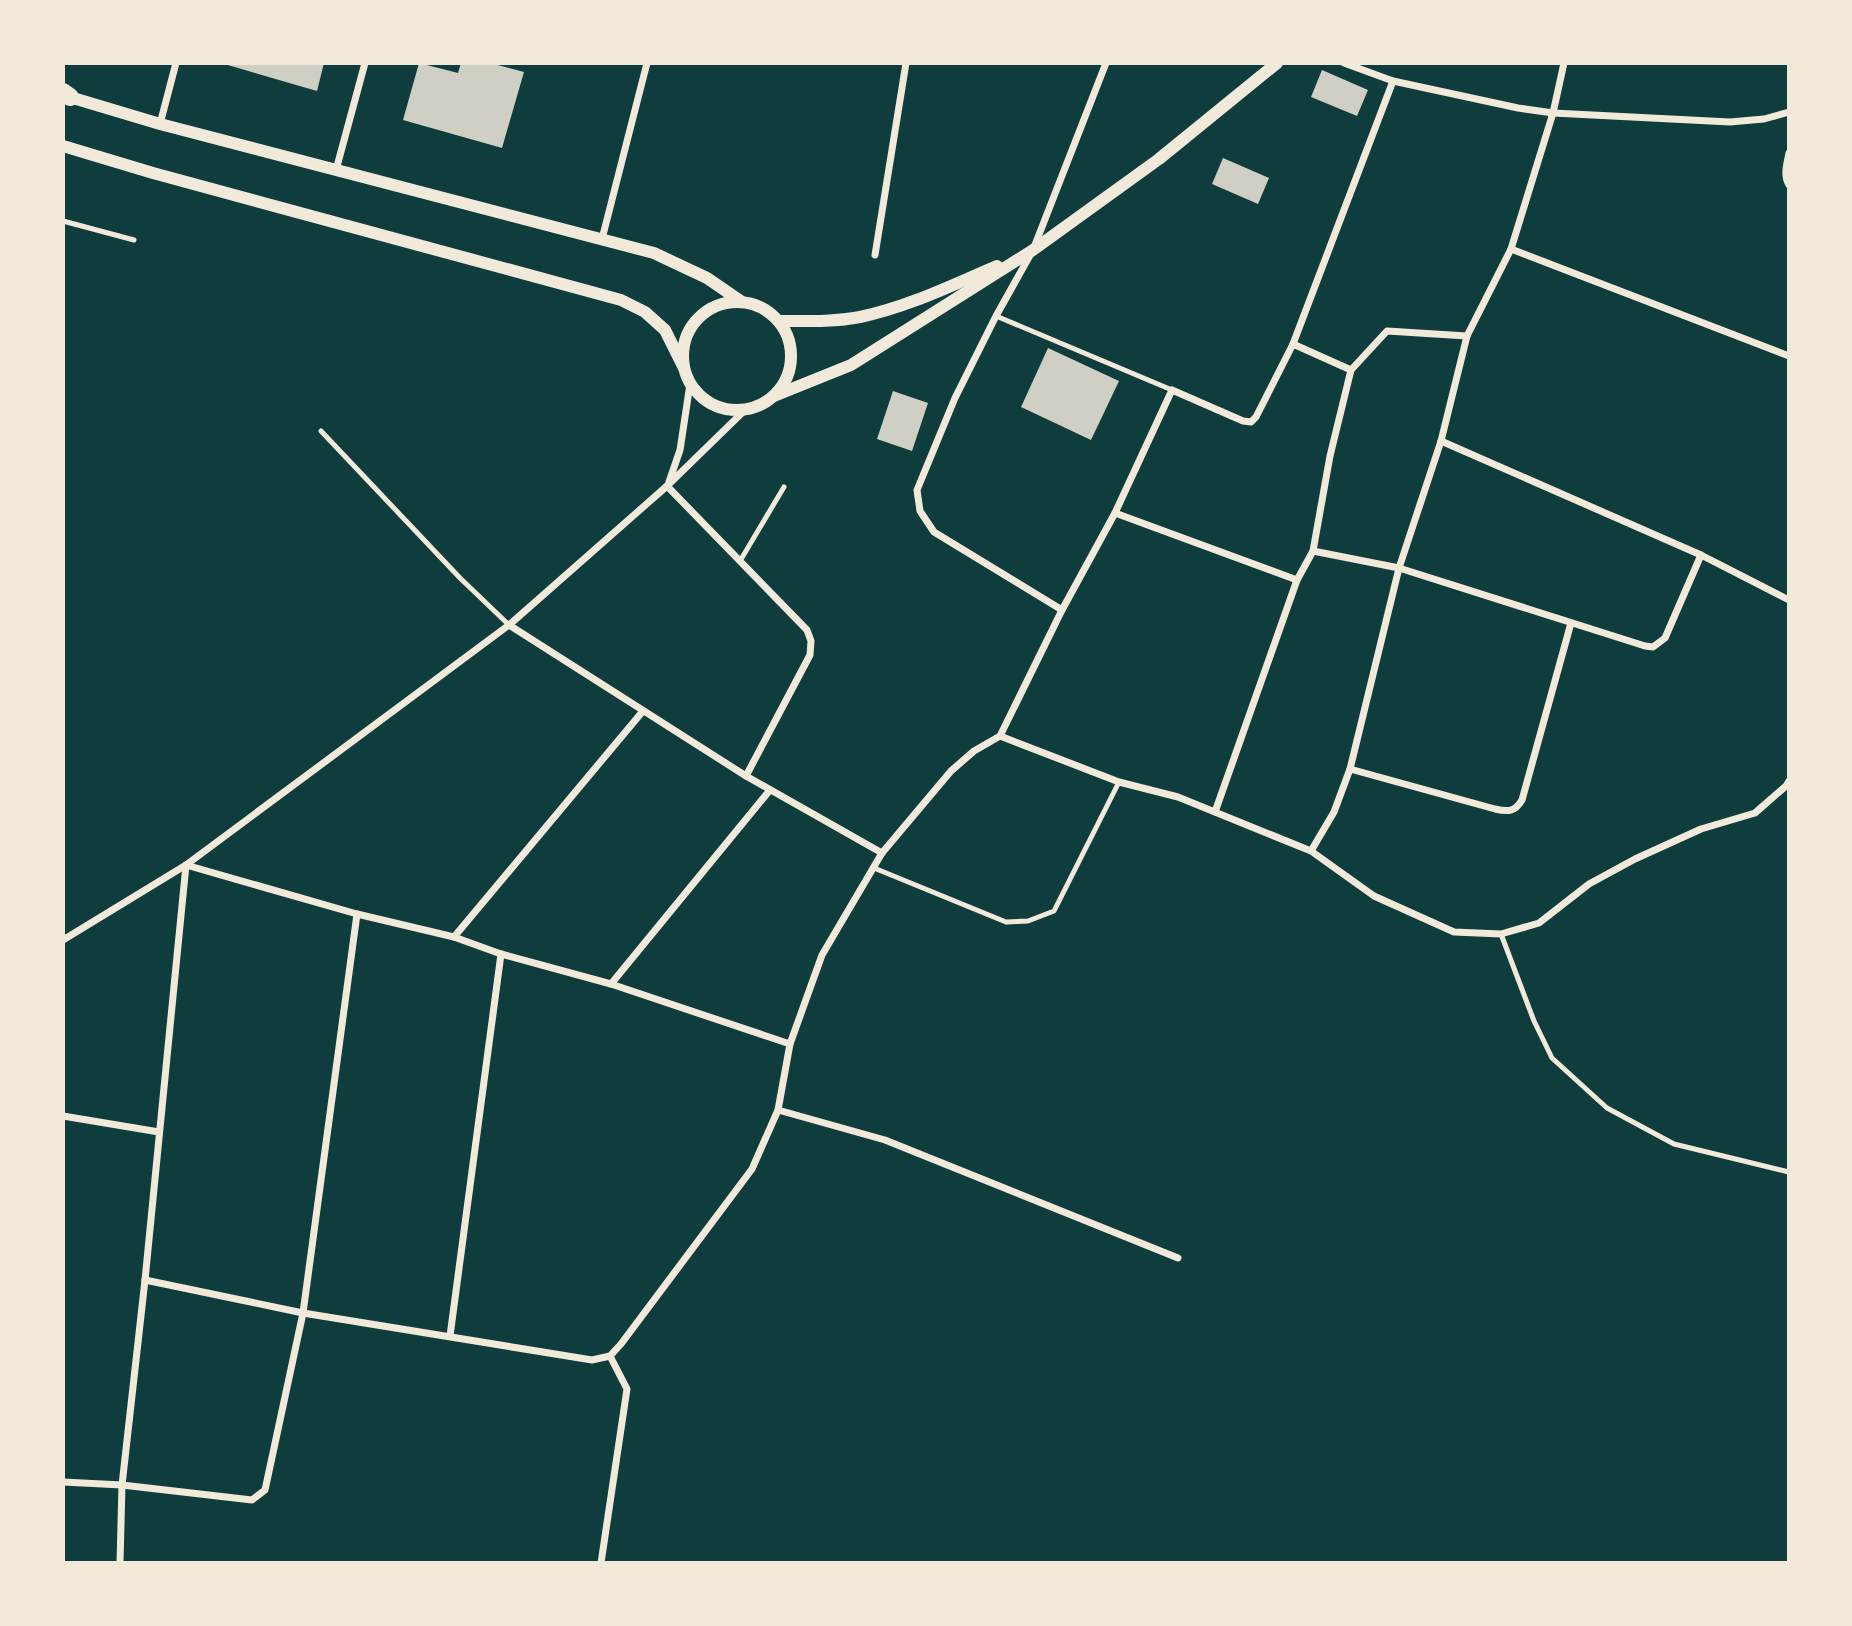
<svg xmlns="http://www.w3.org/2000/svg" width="1852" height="1626" font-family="Rubik,sans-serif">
<rect width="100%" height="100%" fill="#0f3d3e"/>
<!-- building -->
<g fill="#cfcfc3">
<polygon points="221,63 324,63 317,91"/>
<polygon points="419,63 458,73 461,63 490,63 524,72 502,148 403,120"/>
<polygon points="1322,70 1368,90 1357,116 1311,97"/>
<polygon points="1223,158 1269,178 1258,204 1212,184"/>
<polygon points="1048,348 1119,381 1091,440 1021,407"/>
<polygon points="893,391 928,403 912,451 877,439"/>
</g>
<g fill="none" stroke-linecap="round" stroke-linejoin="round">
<!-- service -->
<g stroke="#f1e9da" stroke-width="5">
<polyline points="63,221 134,240"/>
<polyline points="996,316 1172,390"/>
<polyline points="321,431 460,578 509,625"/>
<polyline points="740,561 784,487"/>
<polyline points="874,868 1006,922 1028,921 1054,911 1119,782"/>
<polyline points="1501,934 1534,1021 1552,1058 1607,1108 1674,1144 1789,1172"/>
</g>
<!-- minor -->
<g stroke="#f1e9da" stroke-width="7">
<polyline points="1344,63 1393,81 1518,108 1553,113 1730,122 1764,119 1789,112"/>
<polyline points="160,124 176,63"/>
<path d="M1789 153C1787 164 1783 175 1789 185"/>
<polyline points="336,170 365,63"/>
<polyline points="602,239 647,63"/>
<polyline points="1511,249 1789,356"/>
<polyline points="875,255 906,63"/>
<polyline points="1293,344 1351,370"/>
<polyline points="1441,441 1701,555 1789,600"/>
<polyline points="669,482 680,450 690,384"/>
<polyline points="667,486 807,630 811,641 810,655 746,776"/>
<polyline points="1115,513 1297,580"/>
<polyline points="1313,551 1399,568 1645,646 1653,647 1665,638 1701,555"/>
<polyline points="1062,610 934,532 920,511 917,490 955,398 996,316 1033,250 1106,63"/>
<polyline points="509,625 746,776 882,853"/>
<polyline points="1000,736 1119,782 1178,797 1311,851 1374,896 1454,932 1501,934 1539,923 1589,884 1635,859 1701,829 1755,813 1786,786 1789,781"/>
<path d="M1350 769 1495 809C1508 812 1515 812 1522 800L1571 623"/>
<polyline points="1215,812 1297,580 1313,551 1330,456 1351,370 1387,331 1467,336"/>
<polyline points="1311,851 1334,812 1350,769 1399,568 1441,441 1467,336 1511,249 1553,113 1564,63"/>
<polyline points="454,937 643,711"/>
<polyline points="63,940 186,865 509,625 667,486 745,410"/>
<polyline points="611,984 770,790"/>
<polyline points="778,1110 885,1140 1178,1258"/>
<polyline points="63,1116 159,1132"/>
<polyline points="145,1280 303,1313 592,1360 610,1356 621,1344 752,1169 778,1110 790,1044 822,955 882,853 951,771 974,751 1000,736 1062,610 1115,513 1172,390 1243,421 1251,422 1256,417 1293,344 1393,81"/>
<polyline points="450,1336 501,954"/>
<polyline points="63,1482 122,1485 252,1500 265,1490 303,1313 357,914"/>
<polyline points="120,1563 122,1485 145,1280 186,865 357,914 454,937 501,954 611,984 790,1044"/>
<polyline points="601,1563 627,1389 610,1356"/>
</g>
<!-- tertiary -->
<g stroke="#f1e9da" stroke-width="12">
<polyline points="63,95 160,124 654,253 707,278 742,302"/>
<polyline points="63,146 153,173 621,300 645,312 665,330 684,368"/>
<circle cx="737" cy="356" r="54"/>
<path d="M779 321C806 321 834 322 860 317 908 307 952 285 997 266"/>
<polyline points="774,396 851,365 1033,250 1159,159 1277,63"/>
</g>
<!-- primary -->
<polyline stroke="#f1e9da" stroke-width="18" points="63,92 70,97"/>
</g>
<!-- border -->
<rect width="1852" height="1626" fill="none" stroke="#f1e9da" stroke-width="130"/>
</svg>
